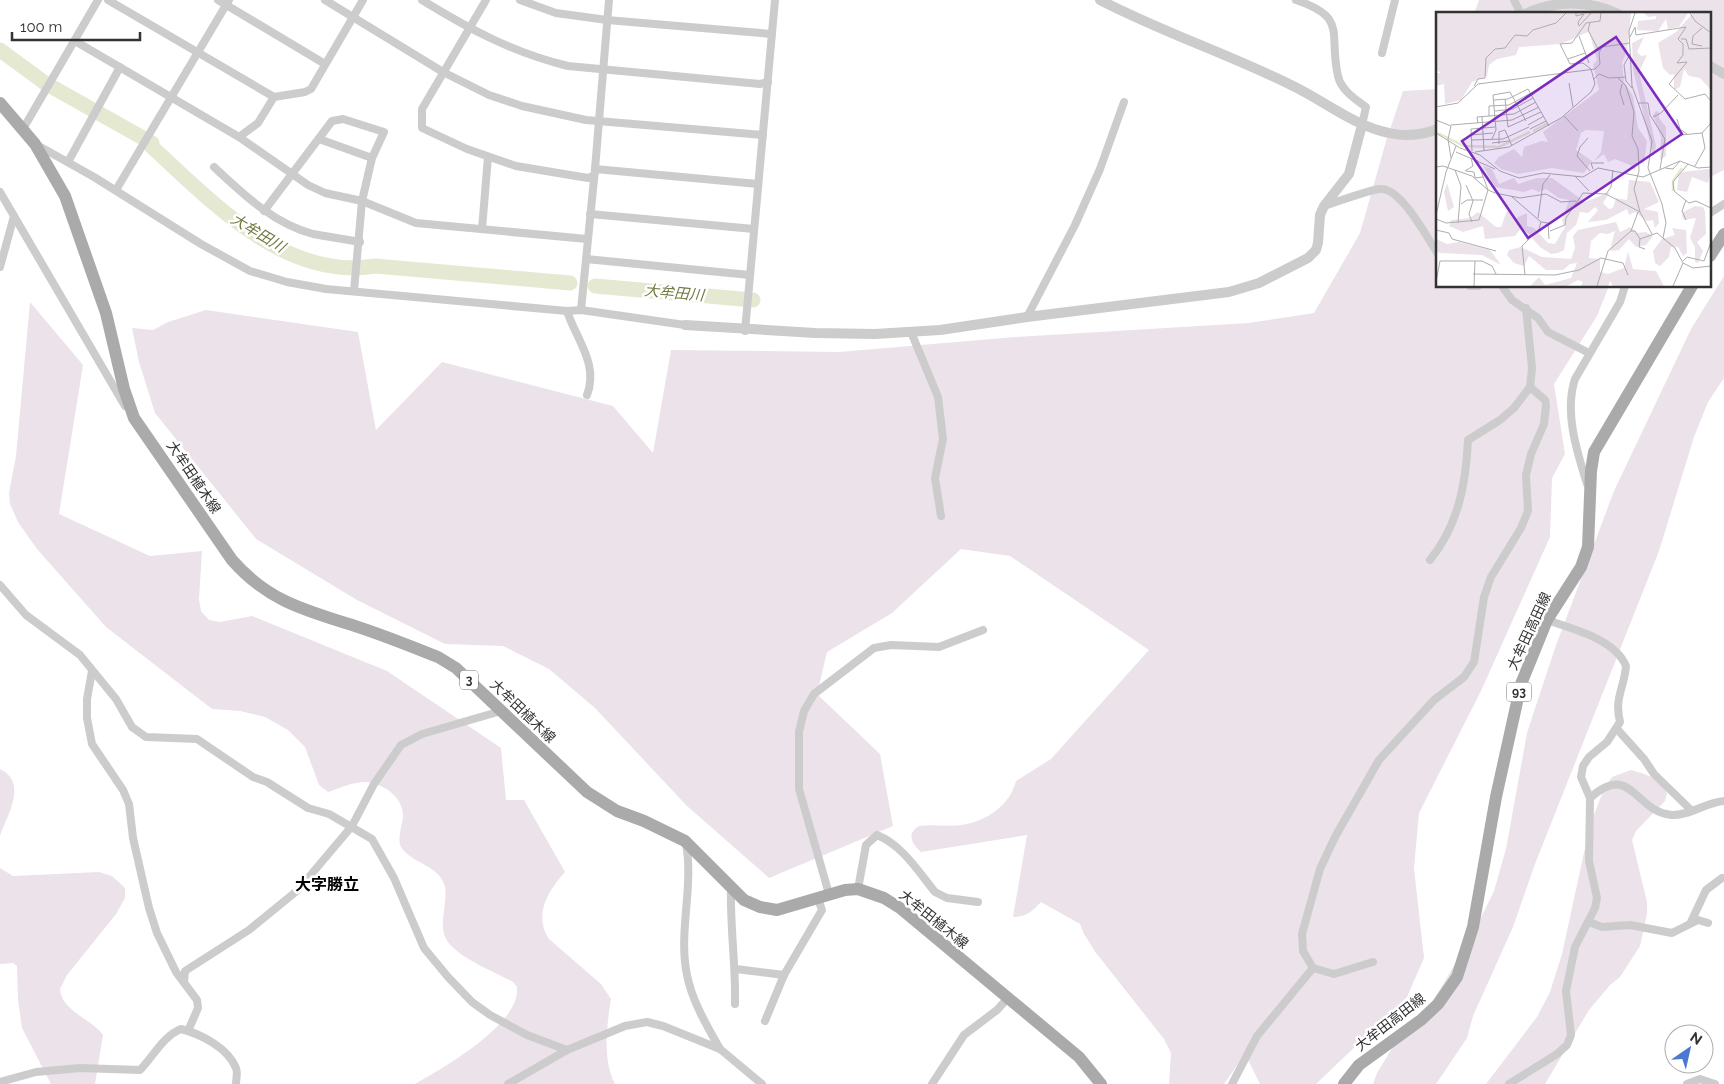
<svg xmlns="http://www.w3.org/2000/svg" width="1724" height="1084" font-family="Raleway,'Noto Sans JP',sans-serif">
<rect width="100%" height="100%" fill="#fff"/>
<!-- green -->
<g fill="#ece2ea">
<polygon points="1479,0 1724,0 1724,170 1710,177 1710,14 1474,14"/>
<path d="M1438 89V286H1609L1597 316 1554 384 1565 454 1552 478 1550 537 1481 691 1419 813 1414 868 1424 958 1407 997 1316 1084H1260L1245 1054 1224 1084H1169L1171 1053 1164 1039 1096 953 1084 934 1080 924 1041 902C1032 911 1027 917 1013 917L1027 835 921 852C912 844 906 834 919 826 933 824 948 827 962 825 987 821 1010 805 1016 781L1051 759 1149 650 1010 556 961 549 892 613 827 652 817 694 880 754 893 826 769 878 687 806 595 708 549 669 503 646 445 644 357 600 256 539 155 413 139 362 132 328 153 330 168 322 206 310 358 332 376 430 442 362 613 406 653 453 671 350 839 352 1015 337 1249 323 1314 313 1360 233 1387 138 1403 91Z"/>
<polygon points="1724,276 1724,378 1708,402 1694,437 1659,551 1535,864 1513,927 1473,1016 1467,1038 1436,1084 1373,1084 1377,1073 1402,1032 1433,1001 1474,932 1494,891 1506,849 1527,733 1555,648 1614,491 1691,329"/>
<path d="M30 302 83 365 59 514 150 556 202 551 199 599 201 611 209 620 220 622 252 616 387 671 501 748 506 800H524L565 872C548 891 533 915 549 939L601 984 611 999C607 1024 602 1060 615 1084H415C443 1068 521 1024 517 987L513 982C495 972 456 957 446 939 438 924 448 903 445 887 440 865 412 864 401 847 397 840 402 825 403 817 404 797 383 783 365 782 353 782 340 788 328 792L319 785 305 747 288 730 265 717 240 711 212 709 106 627 37 549 18 522 10 504 9 493 16 456Z"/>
<path d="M0 769C28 783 8 814 0 836Z"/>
<path d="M1631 770C1645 774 1663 779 1667 794L1665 801 1636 831 1632 840 1647 902V914L1640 946 1620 977 1610 985 1589 1010 1545 1084H1486L1537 1017 1550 992 1562 954 1590 825 1604 789 1612 777Z"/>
<path d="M0 868 13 876 99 872 112 876 125 888V898L116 914 67 975 60 989C61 1011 92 1019 103 1035L95 1084H51L22 1028 18 1000 17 966 13 963 0 964Z"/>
</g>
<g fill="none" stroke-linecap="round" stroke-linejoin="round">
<!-- river -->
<g stroke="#e6e9d1" stroke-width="15">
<path d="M0 50 45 83 152 143 151 146C211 201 285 281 375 266L570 283"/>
<polyline points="595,286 753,300"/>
</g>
<!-- minor -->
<g stroke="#ccc" stroke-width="8">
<polyline points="108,0 274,97 305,92 311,89 363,0"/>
<polyline points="218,0 325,64"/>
<polyline points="325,0 443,72 489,95 522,106 586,120 763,135"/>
<path d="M422 0C469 29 514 53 568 66L760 84 768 82"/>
<polyline points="486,0 422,109 422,128 467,149 516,166 588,178 593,176"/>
<polyline points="520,0 556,13 607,20 772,34"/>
<path d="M1296 0C1349 18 1328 33 1338 76 1341 90 1355 99 1366 107L1362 125"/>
<polyline points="1514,0 1521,14"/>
<polyline points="75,41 239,137 308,185 325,193 362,201 416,223 587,239"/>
<polyline points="1382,53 1395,0"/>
<polyline points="23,129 98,0"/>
<polyline points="239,137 258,123 274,97"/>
<polyline points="319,139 372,158"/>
<polyline points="37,145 94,177 201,244 250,271 287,282 326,289 567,311 581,310 685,325"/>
<polyline points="68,162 120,67"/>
<path d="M214 167C243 194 274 224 313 234 329 237 344 239 360 242"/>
<polyline points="595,169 609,0"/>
<polyline points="116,190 229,0"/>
<polyline points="0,192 125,406"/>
<path d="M1324 206C1337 202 1368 190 1380 189 1401 187 1427 238 1438 254"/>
<polyline points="264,211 332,121 343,119 384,132 372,158 362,201 354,291"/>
<polyline points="1710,213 1724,204"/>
<polyline points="590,214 754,229"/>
<polyline points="482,229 488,157"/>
<polyline points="586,259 750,275"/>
<polyline points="0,267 14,216"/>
<polyline points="1470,286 1478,286"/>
<polyline points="1502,286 1512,300 1538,318 1548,332 1589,353"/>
<polyline points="581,310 595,169 758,184"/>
<path d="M567 311C576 339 599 364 587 395"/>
<polyline points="1027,317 1075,225 1100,169 1124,102"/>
<polyline points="745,331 775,0"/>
<polyline points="911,332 938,397 943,439 935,478 941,516"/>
<path d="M1587 484C1577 452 1564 412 1575 379L1620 302 1625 286"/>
<path d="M1430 560C1458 526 1466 484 1468 440L1500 420 1514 408 1530 387 1532 368 1526 308"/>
<polyline points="0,585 26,615 80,655 116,699 132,727 146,737 197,739 253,777 267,782 308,808 329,814 372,839 394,878 424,948 448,977 472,1002 490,1015 527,1035 567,1050"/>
<polyline points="92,671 87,699 87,718 92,744 123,790 129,804 133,838 149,908 157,933 176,972 197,1000 198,1008 188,1031"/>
<polyline points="1617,729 1644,759 1654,774 1691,810"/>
<path d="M1590 798C1632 761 1634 812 1672 815 1689 816 1707 802 1724 801"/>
<path d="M686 844C694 887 678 932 687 975 692 1001 707 1026 720 1049"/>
<path d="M731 889C730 928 736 966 735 1004"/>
<path d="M858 889 866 845 877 835C902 845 918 871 935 892L947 898 978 902"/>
<polyline points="829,894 799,789 799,732 804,711 814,694 874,648 891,645 939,647 983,630"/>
<polyline points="1589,922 1602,927 1630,925 1672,933 1698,920 1708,923"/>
<polyline points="1691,922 1706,890 1722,878"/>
<polyline points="1373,962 1334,974 1313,968 1303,951 1302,934 1320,869 1335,837 1379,760 1434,700 1464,677 1474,662 1484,597 1491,577 1521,528 1528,511 1526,475 1531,454 1544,424 1546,405 1545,400 1530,387"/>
<polyline points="736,969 784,975"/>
<polyline points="184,982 185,971 249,930 298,890 352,826 374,784 401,745 422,734 501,711"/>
<polyline points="765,1021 784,975 822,910 818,899"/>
<path d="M0 1082 36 1072 80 1068 140 1070C153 1057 163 1036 181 1029 201 1034 228 1048 236 1068 238 1072 236 1079 236 1084"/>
<polyline points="508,1084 567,1050 625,1026 647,1022 663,1026 720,1049 762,1084"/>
<polyline points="932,1084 964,1035 997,1010 1007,999"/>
<polyline points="1232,1084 1257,1036 1313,968"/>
<path d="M1509 1084 1557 1054 1567 1045 1571 1035 1566 991 1575 947 1595 908 1597 898 1589 861 1590 798 1581 777 1583 766 1589 757 1607 742 1620 722C1614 698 1624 689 1626 666 1615 639 1573 629 1547 620"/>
<polyline points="1687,1084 1700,1079 1715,1084"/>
</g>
<!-- tertiary -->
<g stroke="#ccc" stroke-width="10">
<path d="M1100 0C1162 32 1228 54 1291 85 1323 100 1354 126 1389 133 1406 137 1422 135 1438 129"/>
<path d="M1525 14C1554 0 1589 0 1618 14"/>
<polyline points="1710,66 1724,74"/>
<polyline points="685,325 815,333 875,334 940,330 1027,317 1229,292 1259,283 1308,258 1316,250 1318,243 1320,215 1324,206 1349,174 1362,125"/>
</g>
<!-- primary -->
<g stroke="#aaa" stroke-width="12">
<path d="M0 103 35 144 65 196 106 313 124 389 134 418 232 560C268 601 304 610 355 626 383 635 410 646 438 657L456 668 587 792 617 811 644 821 685 841 744 900 760 907 777 910 845 890 858 889 884 898 900 908 1079 1057 1101 1084"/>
<polyline points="1710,256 1724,234"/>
<polyline points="1344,1084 1359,1065 1421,1020 1438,1004 1457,977 1473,927 1496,797 1521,684 1547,620 1581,567 1588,547 1591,471 1594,452 1692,286"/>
</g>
</g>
<g text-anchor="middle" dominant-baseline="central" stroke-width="5" stroke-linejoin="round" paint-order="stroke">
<!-- shield labels -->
<g fill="#fff" stroke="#707070" stroke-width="1">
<rect x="460" y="670.5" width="18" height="19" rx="4"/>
<rect x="1506.5" y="682.5" width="25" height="19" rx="4"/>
</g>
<g font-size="12" font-weight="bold" fill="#323232">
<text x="469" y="680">3</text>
<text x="1519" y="692">93</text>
</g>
<!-- street labels -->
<g font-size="14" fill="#323232" stroke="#fff">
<text transform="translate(194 477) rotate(56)">大牟田植木線</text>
<text transform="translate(1529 631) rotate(-65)">大牟田高田線</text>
<text transform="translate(523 711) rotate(44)">大牟田植木線</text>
<text transform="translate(934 919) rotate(39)">大牟田植木線</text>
<text transform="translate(1390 1022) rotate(-38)">大牟田高田線</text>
</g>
<!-- water labels -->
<g font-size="15" font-style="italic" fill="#727941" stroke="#fff">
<text transform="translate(258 233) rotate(31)">大牟田川</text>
<text transform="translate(674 293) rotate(5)">大牟田川</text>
</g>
<!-- quarter labels -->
<g font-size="16" font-weight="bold" fill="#000" stroke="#fff">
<text x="327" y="884">大字勝立</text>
</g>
</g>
<!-- overview -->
<g transform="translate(1436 12)">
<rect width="275" height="275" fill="#fff"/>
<path d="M0 1H195L191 40 186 50 188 70 197 84 202 116 211 129 208 152 201 149 199 159 194 153 179 147 172 150 168 142 158 149 165 140 168 119 150 118 145 121 140 138 156 149 148 161 116 156 82 162 65 157 58 151 63 145 78 137 86 145 88 135 106 129 112 130 107 120 163 78 157 53 161 48 154 23 152 20 125 32 83 35 80 43 61 47 53 53 51 64 36 70 25 88 9 92 8 72 0 74V61H5L0 58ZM208 1H252L243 15 232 17 230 7 222 19 201 18 202 9 220 7V4L212 5ZM257 1H275V78L264 66 253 64 248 57 244 75 238 78V62L234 63 227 56 222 31 240 20ZM208 25 201 40 205 44 211 43 203 60 220 134 217 144 197 57 196 31ZM220 99 223 100V106L230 115V144L224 148 225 125 217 103ZM47 154 56 157 63 172 78 166 82 172 101 166H116L149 190 174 180 167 191 173 197 177 196 180 186 191 188 193 168 214 170 223 190 208 197 222 200 223 211 219 216 217 208 211 209 199 200 193 203 191 197 170 208 152 210 162 198 159 195 152 201 144 200 140 213 131 221 128 238 122 241 115 242 104 235 86 215 79 224 49 227 47 214 27 220 13 214 15 208 34 206 42 200 60 215H65L71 199 75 198 78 207 91 201V214L98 216 112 231 119 232 129 215 126 208 133 188 123 186 110 177 103 180 96 177 88 180 59 175ZM272 157 275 158 272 171 256 165 251 180 241 178 243 163 247 160ZM11 171 18 195 12 199 8 180ZM259 194 267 195 269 199 270 222 261 230 267 239 262 251 259 250V235L254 226 260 206 248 208 246 204 247 200ZM180 210 184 220 194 215 201 221 210 220 217 224 210 233 200 235 193 227 183 238 177 239 174 238 179 219 172 222 164 221 155 229 153 246 164 247V260L172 262 188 256 192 240 197 257 220 259 228 274H177L174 269 172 274H145L147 270 142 268 131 274H94L103 265 109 273 135 266 141 251 134 252 127 258H110L93 244 88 254 78 251 71 243 73 238 85 235 106 245 135 247 139 236 137 224 142 218ZM236 216 250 218 251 241 247 244 242 235H235L233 245 224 254 219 251 217 239 226 227 239 223ZM0 227 11 232 23 230 54 238 65 253 46 243 4 241 0 239Z" fill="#ece2ea"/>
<path fill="none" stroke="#e6e9d1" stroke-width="2.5" d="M97 119 112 111M2 121 28 134 63 135 94 120M237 179V169L246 156"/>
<path fill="none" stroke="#adadad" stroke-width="1" d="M140 1V4L148 2 142 10 143 14 155 1M199 1 193 19 196 74 216 129 212 156 226 192 230 211 227 226 239 236 247 251 237 274M254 1 259 9 275 21M154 11 152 18 163 39M143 24 153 51M194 25 199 15 200 23 250 15 242 27M242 27 247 32V43L241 51 251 50 233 72 249 87 269 82 275 89M245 27H250L253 37 275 36M266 34 256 32 257 24 266 16M194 42 188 53 190 69 196 76M132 47 149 41M181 65 190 74 198 100 196 124 202 137 203 159 198 177 204 200 216 222M157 68 163 62 173 66 190 65M133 71 137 95M186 72 184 80 188 93M38 74 42 67 49 66 50 46 59 37 69 36 79 23 91 24 97 18 120 11 130 1M69 87 72 115 105 100M58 88 72 87 92 77 113 114M202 91H212L214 103 229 127 224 157M0 95 22 91 42 72 159 57 164 52 163 41 166 35 194 31M59 99 77 97 97 86M53 104V94L73 93 95 81M128 104 142 119M46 105 48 139M217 105 225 101 242 83M241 107 244 117 251 122M0 108 15 114 12 127 15 146M42 111 41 105 78 102 100 90M15 113 76 108 103 95M92 113 108 104M94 117 110 109M0 121 24 136 44 143 64 159 83 166 107 161 147 165 162 156 207 165 244 149 262 156 275 155M35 123 57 121M152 126 144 135 141 144 154 159M241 126 245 123 266 121M56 127 60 118 57 83 74 80 90 109M35 128 67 127 93 115M0 129V145M56 131 73 129M63 132V120L69 118 76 134M36 139 35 117 59 115M20 140 59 157M39 140 73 135 125 106 155 80 159 72 155 57 147 51 134 52 124 32 136 31 150 11 164 9 165 1M41 148 52 178 59 181 84 186 110 182 125 190 140 189M252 152 237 170 238 179 253 191 260 189 275 196M259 154 269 136 266 121 275 111V104M0 155 7 154 36 164 52 178 43 208 10 211 0 207M229 156 237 157 244 149M157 157 155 151H168M19 158 25 174 22 211M29 159 37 154 35 146M30 159 38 160 39 166 47 165M139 164 153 179M30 173 37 189 33 202 36 210M170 182 175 175 177 158M75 184 105 210 112 211 113 227M250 188 246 199 250 208M25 192 31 188H47M0 203 10 160 20 134M102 206 107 172 114 163M0 218 13 221 16 227 60 239M114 219 129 213 130 206 147 181 170 182 204 200M195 219H199L204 227 203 235 209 237M204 227 221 221 229 228M247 249 251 245 268 249 275 230M247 251 257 256 275 254M37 262 119 263 143 258 165 246 187 251 192 263M89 263 86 234 103 217 105 210M0 270 4 249H46L56 254 60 262M38 274 39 249M161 274 172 239 195 219 202 200"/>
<path fill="#7b2cbf" fill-opacity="0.15" stroke="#7b2cbf" stroke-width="2.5" d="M180 25 246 122 92 226 26 129Z"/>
<rect width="275" height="275" fill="none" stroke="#323232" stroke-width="2.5"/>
</g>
<!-- north arrow -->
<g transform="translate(1689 1049) rotate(34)"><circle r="24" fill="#ffffff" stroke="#adadad"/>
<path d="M0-4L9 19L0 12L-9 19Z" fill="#4b79d1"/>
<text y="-8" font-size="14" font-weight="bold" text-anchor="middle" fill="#323232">N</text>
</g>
<!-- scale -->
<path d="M12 32v8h128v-8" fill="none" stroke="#323232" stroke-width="2.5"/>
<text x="20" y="32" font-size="15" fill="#323232" stroke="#ffffff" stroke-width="4" paint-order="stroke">100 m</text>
</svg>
